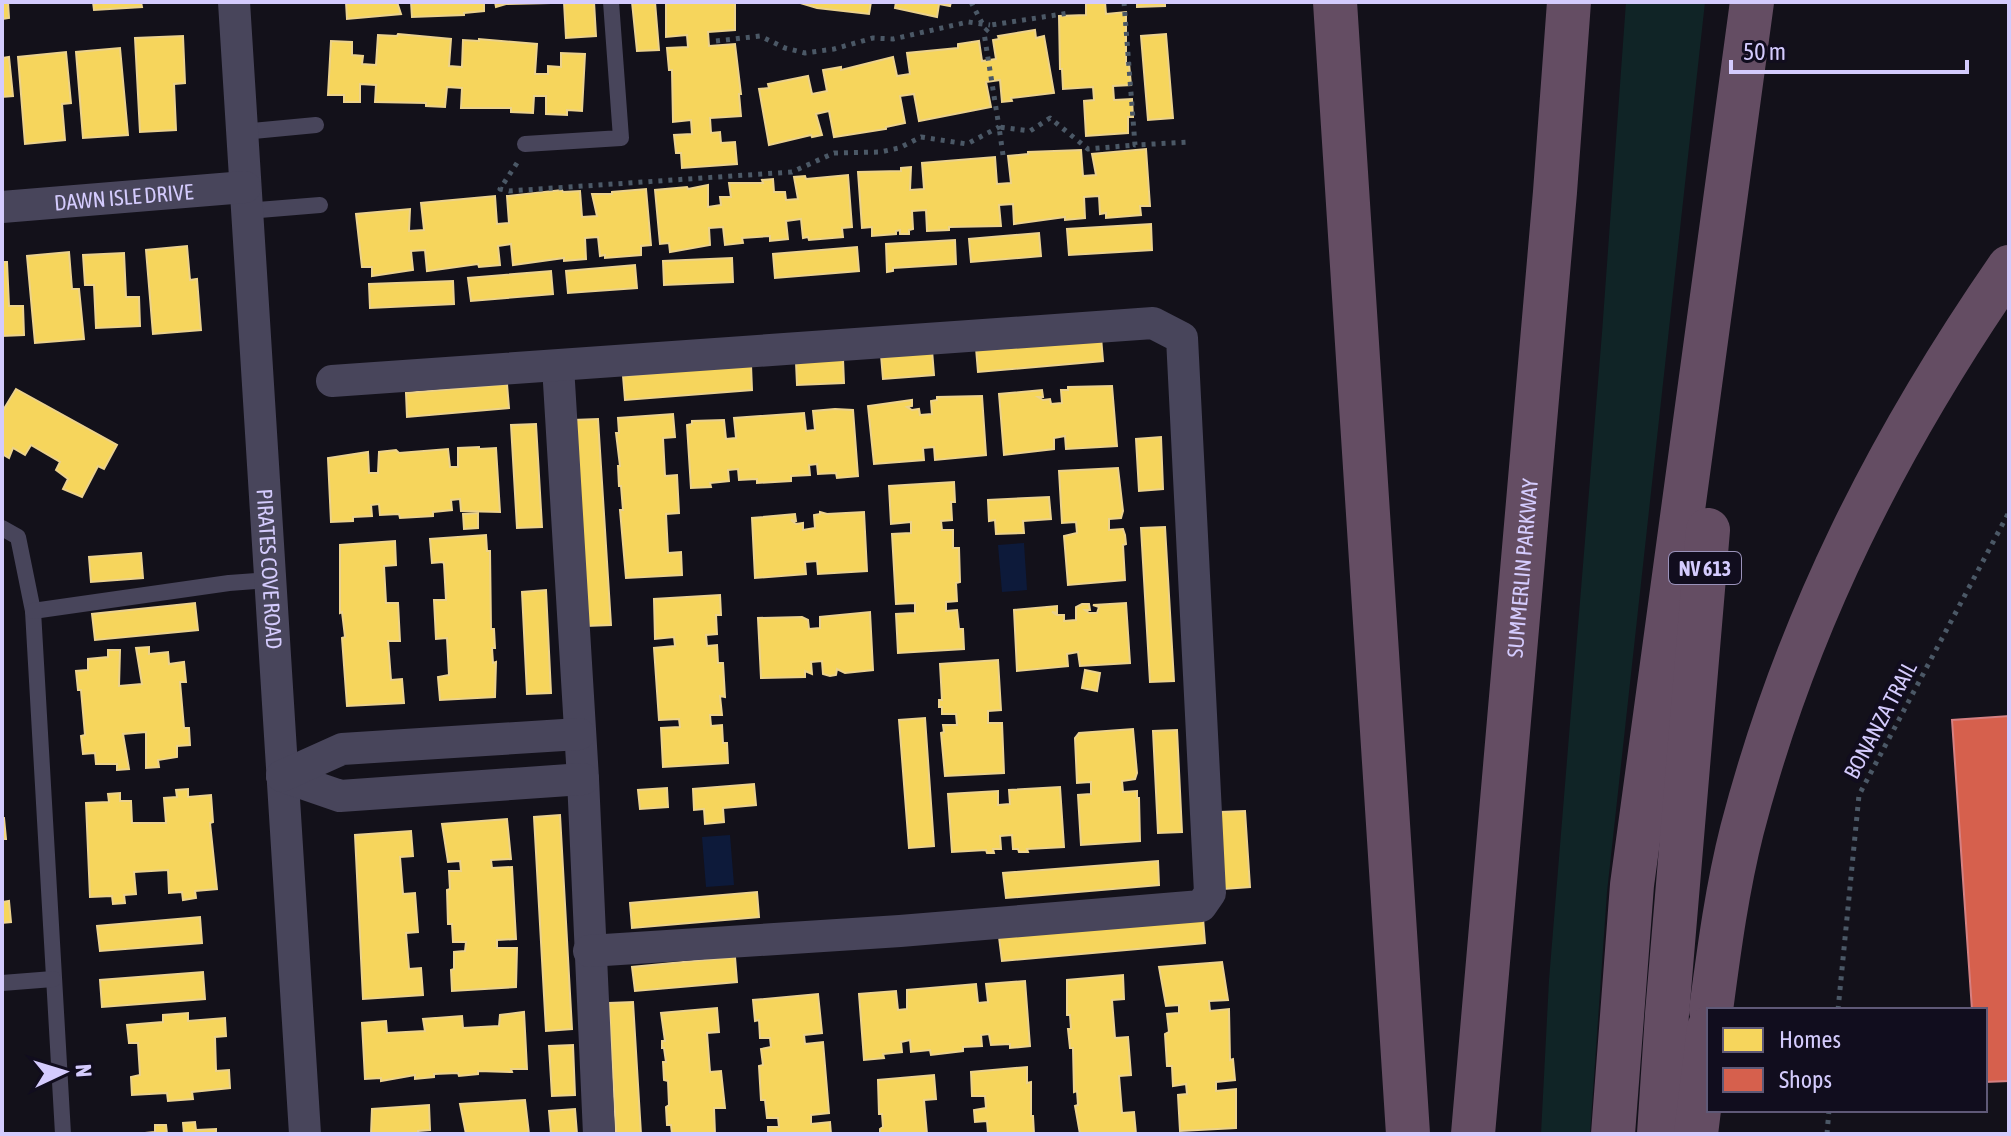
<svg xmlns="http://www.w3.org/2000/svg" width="2011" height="1136" font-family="'Asap Condensed',sans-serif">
<rect width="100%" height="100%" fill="#13111a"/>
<!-- green -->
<polygon fill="#102426" points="1626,2 1705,2 1607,892 1590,1134 1541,1134 1549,980 1602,333"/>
<!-- water -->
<g fill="#0d1a3a">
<polygon points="1024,543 1027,590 1002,592 998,545"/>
<polygon points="730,835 734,885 706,887 702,837"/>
</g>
<!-- homes -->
<g fill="#f6d55c" stroke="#ecd28c" stroke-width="2">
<polygon points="2,2 8,2 9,18 2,19"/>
<polygon points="93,2 141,2 142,7 94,10"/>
<polygon points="346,2 397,2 401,14 347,19"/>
<polygon points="411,2 484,2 484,11 464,13 464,15 412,17"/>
<polygon points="495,2 550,2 550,3 506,4 496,7"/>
<polygon points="564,2 594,2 596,36 566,38"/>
<polygon points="632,2 655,2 659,50 637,51"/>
<polygon points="666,2 735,2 735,30 708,32 709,46 735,44 741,94 739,94 741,116 710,118 711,133 720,132 721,143 735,142 737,164 682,168 681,153 676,153 674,135 692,134 691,120 673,122 672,70 669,70 667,48 688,47 687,35 666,37"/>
<polygon points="797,2 871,2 869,14 817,8"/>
<polygon points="896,2 951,2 950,6 939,4 937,17 895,8"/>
<polygon points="1086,2 1105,2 1106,14 1126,12 1126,64 1129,63 1131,85 1113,86 1114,100 1132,99 1133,117 1128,117 1128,133 1086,136 1084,101 1094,100 1093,87 1063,89 1062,69 1060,69 1059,16 1086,15"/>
<polygon points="1137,2 1165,2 1165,6 1137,7"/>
<polygon points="1035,30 1036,38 1044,36 1054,93 1011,98 1012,101 1002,102 1000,80 986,82 991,107 919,121 914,94 900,96 905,123 886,127 886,129 834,137 829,111 816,114 822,135 812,137 811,135 769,145 759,89 769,88 768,84 808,76 812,94 827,91 823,70 841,67 841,70 893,57 897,76 910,74 907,53 958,48 958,44 979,41 982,61 996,59 993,40 999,39 998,36"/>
<polygon points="398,34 451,39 449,66 462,67 463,40 479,41 479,39 537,44 535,74 548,74 548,66 561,67 561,53 585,54 582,111 567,110 567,115 546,114 546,96 534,96 533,113 511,112 511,108 461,108 462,88 447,87 445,107 426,106 426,103 375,102 376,85 360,84 360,102 344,102 344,95 328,95 331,41 352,42 352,55 363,56 362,64 376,65 378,35 397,36"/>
<polygon points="1166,34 1173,118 1148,120 1141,36"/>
<polygon points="183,36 185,83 174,84 176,130 140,132 135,38"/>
<polygon points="120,48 128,135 83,138 76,52"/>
<polygon points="66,52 71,103 62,104 65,140 25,144 18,57"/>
<polygon points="9,57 13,96 2,97 2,58"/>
<polygon points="1146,149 1150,206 1140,206 1141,215 1106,218 1106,213 1100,214 1099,196 1084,197 1085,218 1065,220 1065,217 1014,224 1013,204 999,205 1001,226 949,227 949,230 927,231 926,210 912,211 913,229 909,230 909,234 900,234 900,230 896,231 896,234 872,236 872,227 862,228 858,172 901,171 901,168 911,167 910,190 924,189 922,163 995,157 997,184 1011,183 1008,156 1028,154 1028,152 1081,150 1083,176 1096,175 1092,154"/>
<polygon points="848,175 852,227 842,228 843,237 809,240 808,237 803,238 801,219 786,221 788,239 770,241 770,236 742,238 743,243 725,245 723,227 709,228 710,245 670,252 669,243 660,244 655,190 687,187 688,189 708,185 708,207 721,205 720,197 731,197 729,183 763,183 762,180 773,179 774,192 785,192 786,200 798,199 794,177 805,176 806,179"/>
<polygon points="646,189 651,245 641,246 641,255 605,258 605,255 600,256 598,237 585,238 586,259 564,261 564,258 513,265 511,244 498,246 500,265 479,267 478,264 427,271 425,250 411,251 413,270 372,276 372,267 362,267 356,214 410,209 409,231 424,230 421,203 495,196 497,224 509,223 507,196 562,190 563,192 580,191 582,217 597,216 592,194 612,194 612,192"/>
<polygon points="1151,224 1152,250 1069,255 1067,229"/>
<polygon points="1039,233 1041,256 971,262 969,239"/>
<polygon points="955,240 956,264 893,268 893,271 887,272 886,244"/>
<polygon points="187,246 190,280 197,279 201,330 153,334 146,250"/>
<polygon points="857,247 859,271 775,278 773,254"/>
<polygon points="69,252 72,289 79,289 84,339 35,343 27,256"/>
<polygon points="124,253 126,297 139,297 140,326 96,328 94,285 85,285 83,255"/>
<polygon points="732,258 733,282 664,285 663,261"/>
<polygon points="2,262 7,262 9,306 23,306 24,335 2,336"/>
<polygon points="635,265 637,288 568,293 566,271"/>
<polygon points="551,271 553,294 471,301 468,278"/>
<polygon points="453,281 454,304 370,308 369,284"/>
<polygon points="1101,337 1103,361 978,372 976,348"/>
<polygon points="932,350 934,375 883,379 881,355"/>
<polygon points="843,359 844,383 797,385 796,362"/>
<polygon points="751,365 752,390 625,400 623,376"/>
<polygon points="507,384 509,408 407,417 406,393"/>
<polygon points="1112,386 1117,446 1066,449 1065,436 1054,438 1054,449 1004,455 999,394 1042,390 1043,397 1038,397 1043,400 1050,399 1051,404 1062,403 1061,390 1068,390 1068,387"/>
<polygon points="16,389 117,445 104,469 98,466 82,497 63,489 68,479 56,470 60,462 31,445 25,455 13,448 9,458 2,454 2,412"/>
<polygon points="982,396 986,455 935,460 934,447 923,448 924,460 874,464 868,406 912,400 912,406 907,407 912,410 919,409 920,415 932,414 931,401 937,400 937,397"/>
<polygon points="835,409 853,410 858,476 837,478 836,473 818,474 817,464 809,465 810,475 791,476 791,481 757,483 757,479 739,480 738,469 728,470 729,481 710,483 711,487 691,488 687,425 692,424 692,421 724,420 726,439 736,438 734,418 804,413 806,431 815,430 813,411"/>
<polygon points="673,414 675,437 663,438 665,476 677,475 679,513 666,514 668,553 681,552 682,575 626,578 620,510 623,510 621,486 619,486 618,466 620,466 616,433 619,433 618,418"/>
<polygon points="598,419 611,625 586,626 573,420"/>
<polygon points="536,424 542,527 517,528 511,425"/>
<polygon points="1161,437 1163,489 1139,491 1136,439"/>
<polygon points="479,447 479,449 496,448 500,512 461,511 460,499 451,500 452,510 433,512 433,516 400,518 399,514 380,515 379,504 371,505 372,516 353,517 353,521 331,522 328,458 368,452 369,473 378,473 379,452 396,450 399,453 448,449 450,467 458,467 458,448"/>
<polygon points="1118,468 1123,511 1121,518 1109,519 1109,530 1123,529 1125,535 1126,544 1123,545 1125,580 1068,585 1064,536 1077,533 1076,522 1062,523 1059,471"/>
<polygon points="954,482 955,502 951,502 952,520 941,521 942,530 953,530 953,548 959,548 960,582 956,583 957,601 946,602 946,611 957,610 959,629 963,629 964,649 898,653 896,614 915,613 915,603 896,604 892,534 911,533 911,522 891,524 889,486"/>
<polygon points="1049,497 1051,519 1023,521 1024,533 996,534 995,520 989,521 988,500"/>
<polygon points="820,512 827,514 864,512 867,571 818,574 817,561 805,562 806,574 755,578 752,518 795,514 796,521 791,520 796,524 803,523 803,530 815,528 814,515 820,514"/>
<polygon points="478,513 478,528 464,529 463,514"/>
<polygon points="1165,527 1174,681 1150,682 1141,528"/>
<polygon points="486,535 487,551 490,551 491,629 494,629 495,648 492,648 493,663 496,662 495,697 440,700 438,677 449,675 447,638 436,639 434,600 446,600 444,564 443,562 432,563 430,539"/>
<polygon points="395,541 396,565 384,566 386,603 398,603 400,641 388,641 391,680 402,679 404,703 347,706 342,638 345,637 342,612 340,613 340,545"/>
<polygon points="141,553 143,578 91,582 89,557"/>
<polygon points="546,590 551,693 527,694 522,592"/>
<polygon points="720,595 721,615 716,615 717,634 706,635 707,646 717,645 718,663 723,663 725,697 720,696 722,715 710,715 711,726 722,725 723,743 727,743 728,763 663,767 661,728 680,727 679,719 659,720 654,648 675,646 674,637 655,639 654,599"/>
<polygon points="195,603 198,630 95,640 92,614"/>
<polygon points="1126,603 1130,663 1080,666 1078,652 1067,654 1068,666 1017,671 1014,610 1057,606 1057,613 1052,612 1057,615 1064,615 1064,621 1076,620 1076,607 1082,604 1089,604 1090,610 1085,610 1089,613 1097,613 1099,607 1093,605"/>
<polygon points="870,612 873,670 845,673 837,669 836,675 830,676 823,674 822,661 811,662 812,674 805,671 805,677 761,678 758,618 802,617 808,620 809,629 820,628 820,617"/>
<polygon points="149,647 149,654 168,652 169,664 184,662 186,682 180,682 184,728 189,728 190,745 177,746 177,757 158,760 159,767 146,768 146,732 123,734 129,769 117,770 117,764 96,764 95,753 83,754 81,736 85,735 81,690 78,690 76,671 88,670 88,659 108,657 108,650 120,650 119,686 142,684 136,648"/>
<polygon points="998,660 1001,710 988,711 988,723 1002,723 1004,773 945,776 941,733 944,732 943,725 957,725 956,714 942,714 942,707 939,707 939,700 942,700 940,664"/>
<polygon points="1085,670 1100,673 1097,691 1082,688"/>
<polygon points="925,718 934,846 909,848 899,720"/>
<polygon points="1133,729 1137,773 1135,779 1122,781 1123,792 1137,791 1137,798 1139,798 1140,841 1081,845 1078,795 1091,794 1091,782 1077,783 1075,738 1079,733"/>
<polygon points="1177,730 1182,832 1158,833 1153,731"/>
<polygon points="754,784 756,805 723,808 724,822 705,824 704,809 694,810 693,789"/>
<polygon points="1060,787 1064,847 1027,849 1028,852 1019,852 1018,849 1013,849 1012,835 1000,836 1001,849 993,849 994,853 987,853 986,850 952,852 948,794 998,791 998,805 1010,804 1009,790"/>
<polygon points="667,788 668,807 640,809 638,790"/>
<polygon points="188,789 188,797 211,795 213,822 210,823 217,889 195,891 196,898 183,900 182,892 169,893 168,870 134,872 136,894 124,895 125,903 113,904 112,896 90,897 86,803 109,802 108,794 120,793 120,801 131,801 132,823 166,823 164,798 177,797 176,790"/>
<polygon points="1245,811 1250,887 1224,889 1220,812"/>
<polygon points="560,815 572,1029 546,1031 534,817"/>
<polygon points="2,818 4,818 6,839 2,839"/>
<polygon points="507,819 511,859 491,860 492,868 512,867 516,939 497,940 497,948 517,948 516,987 452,991 451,970 454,969 454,952 465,951 466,942 453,942 452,924 448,924 447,890 450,889 449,871 461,871 460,861 448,862 442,824"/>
<polygon points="411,831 413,856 400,857 403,894 415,893 418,932 406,933 409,969 421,968 423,995 363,999 355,835"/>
<polygon points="1158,861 1159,885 1006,898 1003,873"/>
<polygon points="757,892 759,917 632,928 630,903"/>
<polygon points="9,901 11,922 2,923 2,902"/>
<polygon points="200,917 202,943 100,951 97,926"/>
<polygon points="1203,918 1205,943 1002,961 999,937"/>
<polygon points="735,957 737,982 635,991 632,967"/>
<polygon points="1222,962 1228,1000 1209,1001 1210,1011 1229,1009 1230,1060 1233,1059 1235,1080 1216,1082 1216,1091 1236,1089 1236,1128 1180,1131 1178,1095 1187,1094 1186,1084 1173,1086 1172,1066 1167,1066 1165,1034 1169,1032 1167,1014 1179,1013 1179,1005 1166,1006 1159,967"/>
<polygon points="203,972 205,999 102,1007 100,980"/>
<polygon points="1123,975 1124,999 1112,1000 1115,1038 1128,1037 1131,1075 1119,1076 1122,1113 1134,1112 1136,1134 1080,1134 1075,1106 1078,1105 1077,1091 1074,1092 1073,1048 1070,1048 1068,1029 1071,1029 1070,1015 1067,1015 1067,980"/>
<polygon points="1025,981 1030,1046 1010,1048 1010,1044 991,1045 989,1034 981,1035 982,1046 963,1047 963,1051 931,1055 930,1050 911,1052 910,1040 901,1042 902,1052 883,1054 884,1058 864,1060 859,994 896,991 898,1010 907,1009 907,990 976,984 978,1003 988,1002 986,984"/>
<polygon points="818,994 822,1033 804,1035 805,1044 823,1042 829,1113 811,1115 811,1124 830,1122 831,1134 768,1134 768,1127 779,1127 778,1118 767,1118 765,1100 761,1100 759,1066 763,1065 761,1049 771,1047 770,1038 760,1038 759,1020 755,1021 753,1000"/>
<polygon points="633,1002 641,1134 616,1134 609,1003"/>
<polygon points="717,1008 719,1032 707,1033 710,1072 721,1071 725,1108 714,1108 715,1134 672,1134 671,1125 667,1125 666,1107 669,1105 668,1081 664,1080 663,1062 666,1062 664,1048 662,1048 662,1041 665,1041 661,1013"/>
<polygon points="524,1012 527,1069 511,1069 512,1072 478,1071 478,1074 459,1076 458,1073 434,1074 434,1077 415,1079 415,1075 381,1081 381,1078 365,1079 362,1023 386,1021 387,1033 425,1031 423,1019 462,1016 463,1028 499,1026 500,1015"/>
<polygon points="188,1013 188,1021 225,1018 226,1036 215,1037 216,1071 229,1070 230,1088 192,1092 193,1099 168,1101 167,1093 132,1095 131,1077 140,1075 138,1043 129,1043 127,1025 163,1022 163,1015"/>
<polygon points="573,1045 575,1095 552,1096 549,1046"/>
<polygon points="1027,1067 1027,1083 1031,1082 1031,1116 1033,1116 1034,1134 975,1134 988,1133 987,1121 975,1122 974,1110 986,1108 985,1096 972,1096 971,1072"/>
<polygon points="934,1075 936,1099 924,1100 927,1134 880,1134 880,1129 883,1127 882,1114 879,1114 878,1080"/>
<polygon points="525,1100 529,1134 466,1134 460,1104"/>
<polygon points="429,1105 430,1130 418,1131 418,1134 371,1134 372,1109"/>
<polygon points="575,1109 577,1134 551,1134 549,1111"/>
<polygon points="195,1122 196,1130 216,1129 216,1134 184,1134 183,1123"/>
<polygon points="155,1125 166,1125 167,1134 135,1134 155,1132"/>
</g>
<!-- shops -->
<polygon fill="#d6604d" stroke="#d58082" stroke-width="2" points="2009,716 2009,1081 1985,1082 1985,1010 1972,1010 1952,720"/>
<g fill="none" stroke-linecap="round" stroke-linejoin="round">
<!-- path -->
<g stroke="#4b5866" stroke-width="5" stroke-dasharray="4 6" stroke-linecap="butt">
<polyline points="971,2 982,23"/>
<polyline points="1124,2 1135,145 1191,142"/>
<polyline points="716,41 760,36 785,48 805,53 834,49 873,38 893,39 968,22 990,25"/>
<polyline points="1003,155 999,127 1030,131 1050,118 1088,149 1135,145"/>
<polyline points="517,163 500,189 509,191 792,172 834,153 880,152 899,148 921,137 967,144 999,127 984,33 991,25 1069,13"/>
<polyline points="1838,1010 1859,795 2009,512"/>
<polyline points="1827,1134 1829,1110"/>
</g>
<!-- lane -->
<g stroke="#48455b" stroke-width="16">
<polyline points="242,132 316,125"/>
<polyline points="525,144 621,138 611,2"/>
<polyline points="246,211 320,205"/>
<polyline points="2,528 18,537 33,611 63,1134"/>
<polyline points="33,611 229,583 269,580"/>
<polyline points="2,983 53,979"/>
</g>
<!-- street -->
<g stroke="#48455b" stroke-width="32">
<path id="s1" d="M234 2 305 1134"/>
<path id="s2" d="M2 207 245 187"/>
<polyline points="558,366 583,779 599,1134"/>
<polyline points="332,381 1153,323 1182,338 1210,893 1201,906 900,931 589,951"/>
<polyline points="282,776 340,796 583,779"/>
<polyline points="282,776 342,749 579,734"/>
</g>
<!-- highway -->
<g stroke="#644d63" stroke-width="44">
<polyline points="1335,2 1408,1134"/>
<path d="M1711 1010C1719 950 1727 889 1742 830 1796 623 1888 442 2009 267"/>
<path id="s3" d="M1473 1134 1555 192 1569 2"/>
<polyline points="1613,1134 1632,885 1752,2"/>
<polyline points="1659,1134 1667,1014 1708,530"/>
<polyline points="1696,1134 1709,1028"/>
</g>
</g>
<g text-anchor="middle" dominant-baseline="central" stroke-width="8" stroke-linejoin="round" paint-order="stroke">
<!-- shield labels -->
<rect fill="#110d1e" stroke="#9a92ba" stroke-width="2" x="1669" y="552" width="72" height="32" rx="6"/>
<g font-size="20" font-weight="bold" fill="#d4cbfd">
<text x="1705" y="568">NV 613</text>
</g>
<!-- street labels -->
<g font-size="22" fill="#d4cbfd" stroke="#110d1e">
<text stroke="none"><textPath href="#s2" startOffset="122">DAWN ISLE DRIVE</textPath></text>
<text stroke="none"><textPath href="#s1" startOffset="568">PIRATES COVE ROAD</textPath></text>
<text stroke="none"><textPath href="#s3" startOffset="568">SUMMERLIN PARKWAY</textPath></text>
<text transform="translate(1880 720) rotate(-62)">BONANZA TRAIL</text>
</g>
</g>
<!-- border -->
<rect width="2011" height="1136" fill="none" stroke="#d4cbfd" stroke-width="8"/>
<!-- legend -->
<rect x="1707" y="1008" width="280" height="104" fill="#110d1e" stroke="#5f5977" stroke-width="2"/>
<rect x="1723" y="1028" width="40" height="24" fill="#f6d55c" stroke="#5f5977" stroke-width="2"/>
<text x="1779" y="1048" font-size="24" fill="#d4cbfd">Homes</text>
<rect x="1723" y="1068" width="40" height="24" fill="#d6604d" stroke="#5f5977" stroke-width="2"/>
<text x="1779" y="1088" font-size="24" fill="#d4cbfd">Shops</text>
<!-- north arrow -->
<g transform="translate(64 1072) rotate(86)" stroke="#110d1e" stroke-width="6" paint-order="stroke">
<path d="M0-6L14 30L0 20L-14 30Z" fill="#d4cbfd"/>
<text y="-12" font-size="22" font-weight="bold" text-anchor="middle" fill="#d4cbfd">N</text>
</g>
<!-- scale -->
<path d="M1731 60v12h236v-12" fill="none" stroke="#d4cbfd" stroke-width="4"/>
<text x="1743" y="60" font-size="24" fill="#d4cbfd" stroke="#110d1e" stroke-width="6" paint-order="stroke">50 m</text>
</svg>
